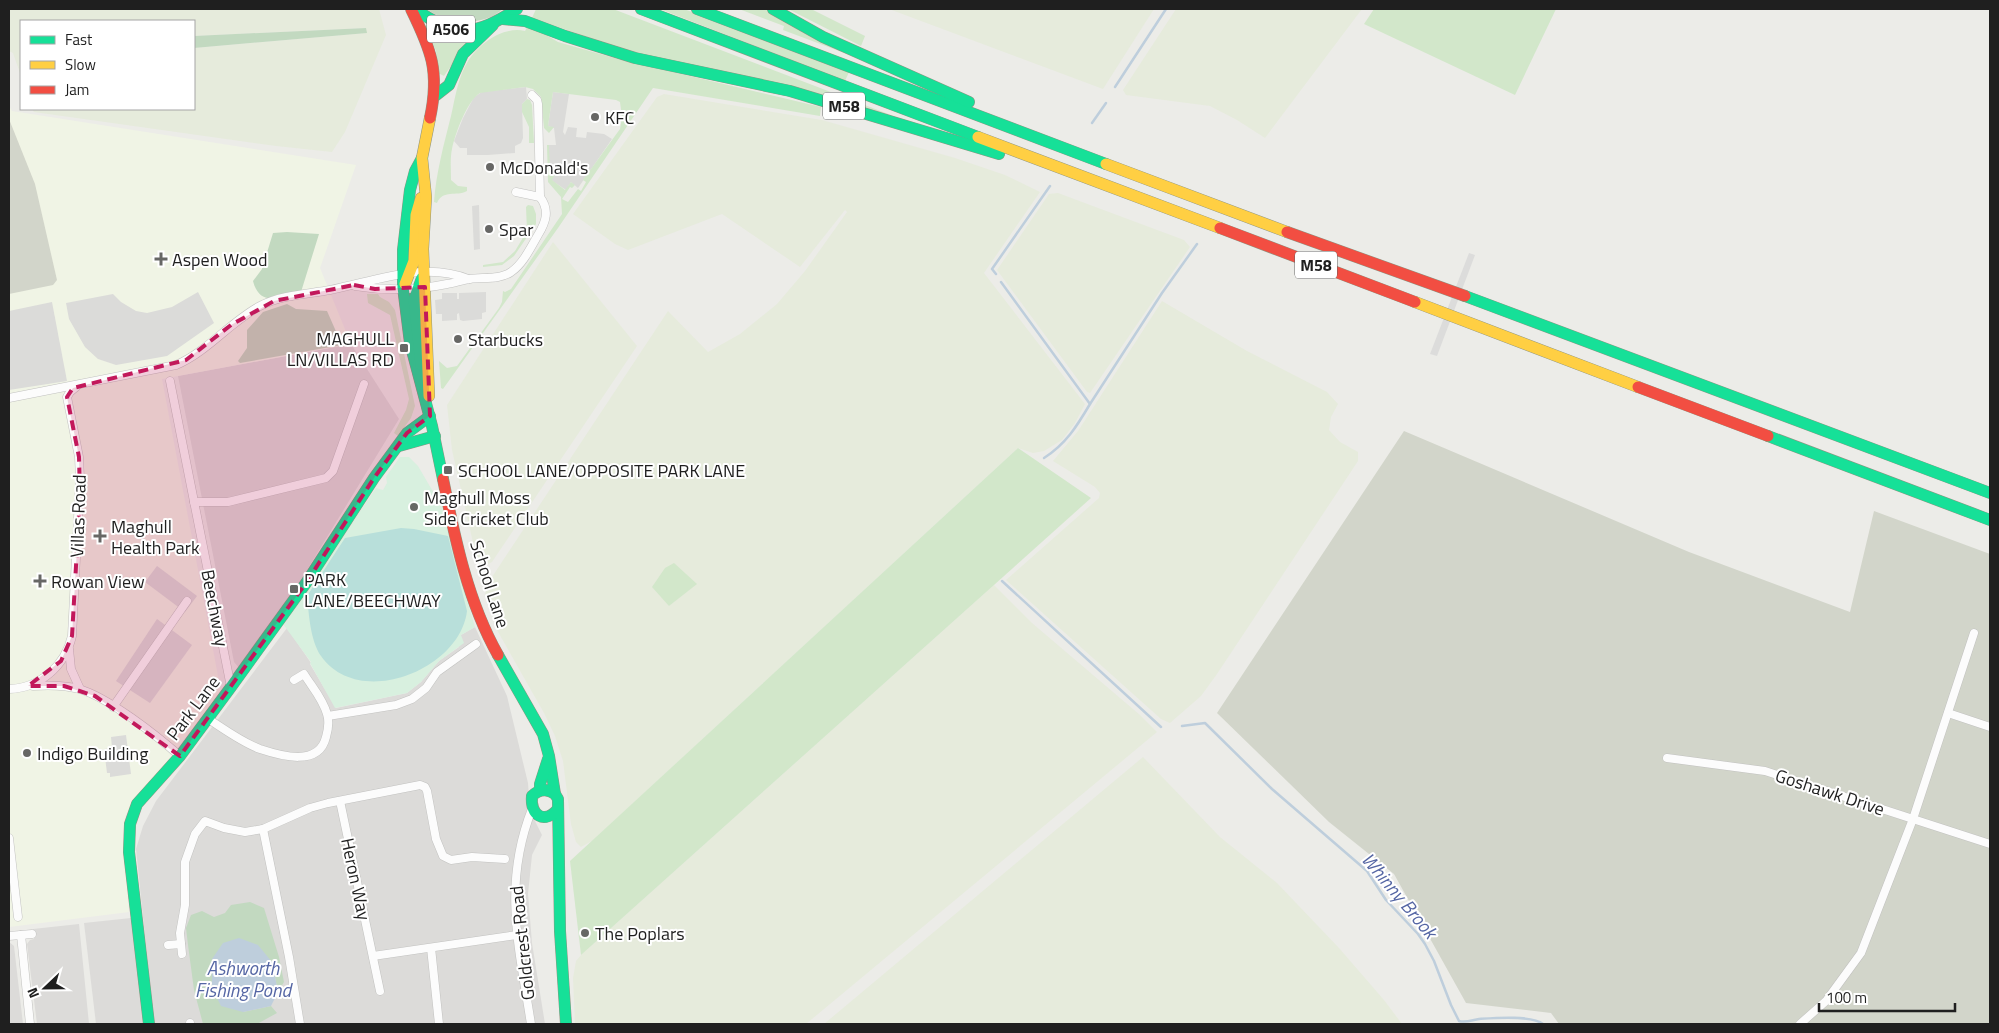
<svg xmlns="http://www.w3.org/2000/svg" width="1999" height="1033" font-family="'Titillium Web',sans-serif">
<rect width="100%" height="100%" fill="#ecece8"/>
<!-- residential -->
<g fill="#dcdbd9">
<polygon points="351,344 399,419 285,606 240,669 234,662 178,376"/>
<polygon points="475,627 507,696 528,783 530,811 542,835 532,855 528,894 532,943 545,1024 154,1024 136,849 143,826 156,801 287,628 311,663 310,664 336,708 407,693 421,682 439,661 459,647 461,635"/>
<polygon points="131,918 144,1024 96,1024 84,923"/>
<polygon points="79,924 89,1024 37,1024 27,944 30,940 34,939 33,929"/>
<polygon points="9,942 14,946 23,1024 9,1024"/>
</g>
<!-- education -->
<polygon fill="#f0f4e5" points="9,106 12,111 356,165 320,268 351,344 162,379 221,692 126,814 123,835 129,912 9,927"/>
<!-- religious -->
<g fill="#dbdbd9">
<polygon points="526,87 527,99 522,104 523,138 521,143 515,146 515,153 488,155 467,155 467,148 460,148 454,141 463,118 474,97 482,92"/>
<polygon points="553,92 569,94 563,132 565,135 568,127 577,128 576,137 586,138 587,132 604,134 612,139 578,188 571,182 566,190 551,180 556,173 549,173 549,145 556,145 554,128 548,126"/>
<polygon points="479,205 480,249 474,250 472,206"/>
<polygon points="198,292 214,323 167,356 116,365 98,359 85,347 69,319 66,303 113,294 121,302 136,311 147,313 172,307"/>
<polygon points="486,292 486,312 482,313 482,319 463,321 460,320 459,313 457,314 457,320 442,321 442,314 436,314 435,300 442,299 442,293 457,293 457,299 459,299 459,293"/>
<polygon points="52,302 67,381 9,390 9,311"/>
<polygon points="157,566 197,596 185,612 145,582"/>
<polygon points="157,619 192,645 150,703 116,681"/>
<polygon points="126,735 131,774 110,777 110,773 107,773 104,749 112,748 111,737"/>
</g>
<!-- construction -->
<g fill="#d2d5ca">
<polygon points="9,119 35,184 57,280 53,285 9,294"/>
<polygon points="1404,431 1689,552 1850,612 1874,511 1990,554 1990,1024 1559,1024 1551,1013 1466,1003 1394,874 1329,822 1217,713"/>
</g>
<!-- farmland -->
<g fill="#e6ebdc" fill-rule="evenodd">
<polygon points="9,9 379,9 386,35 345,132 332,152 276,146 34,112 32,109 194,109 194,48 366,33 366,28 194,36 194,21 21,21 21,76 13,53 9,51"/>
<polygon points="889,9 1154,9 1103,89"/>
<polygon points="1176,9 1362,9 1265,138 1237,120 1210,106 1126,95 1123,90"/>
<path d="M664 94 822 120 955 158 1005 175 1040 192 984 273 1085 404 1075 423 1062 440 1044 451 1033 453 1018 448 592 841 581 847 576 842 571 824 563 761 555 736 544 713 497 630 485 594 490 580 668 311 708 352 740 334 777 304 805 271 847 212 845 210 800 267 722 214 628 250 615 244 573 214 657 97ZM665 568 696 584 669 606Z"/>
<polygon points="1058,193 1184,240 1190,247 1090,393 1087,392 997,270 1049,194"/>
<polygon points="553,242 637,346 492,562 479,569 452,450 447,405"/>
<polygon points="1162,301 1247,351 1327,392 1338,404 1331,417 1329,430 1340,442 1358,452 1358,461 1217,674 1201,696 1170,723 1161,719 1006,580 1099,498 1100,493 1095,487 1053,461 1078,431"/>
<polygon points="994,585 1032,623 1140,715 1157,732 806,1024 575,1024 573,978 576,961 581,955"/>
<polygon points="1143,757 1220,837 1277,883 1339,948 1384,1000 1402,1024 824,1024"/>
</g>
<!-- grass -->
<g fill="#d2e7ca">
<polygon points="536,9 613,9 891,115 622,49 532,18"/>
<polygon points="660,9 684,9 849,72 845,81"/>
<polygon points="739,9 766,9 855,57 783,30 784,26"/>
<polygon points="788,9 811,9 865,36 861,46"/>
<polygon points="1374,9 1556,9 1515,95 1364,24"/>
<polygon points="425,25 447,34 471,37 444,76 438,73 436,51"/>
<path d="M527 27 543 33 558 42 618 59 821 107 820 116 653 88 558 228 443 389 441 388 439 361 447 368 457 366 499 308 502 302 503 291 505 292 511 289 562 214 561 197 548 182 547 145H549L550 172 556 173 552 180 565 190 571 182 575 185 572 188 570 187 562 199 568 202 578 189 581 191 586 182 583 180 620 129 622 117 620 102 616 100 553 92 548 126 554 127 549 133 544 128 541 97 533 89 525 87 480 93C467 101 455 134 452 149 450 158 451 170 451 180L458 186 467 187V191C456 197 443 189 437 203L434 202C436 173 444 144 451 116 455 98 458 77 468 61 480 43 503 26 525 31Z"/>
<polygon points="527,99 530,100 532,105 534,143 529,143 529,127 522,112 522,104"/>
<polygon points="528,205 533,206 536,214 536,224 514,256 502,265 483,267 483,265 503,262 515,251 527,231 526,207"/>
<polygon points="367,294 378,294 380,297 389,302 395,310 415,406 411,418 398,436 394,433 406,410 409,399 390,315 368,303"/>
<polygon points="1018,448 1091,498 581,955 570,861"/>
<polygon points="674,563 697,584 669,606 652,587 665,568"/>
</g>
<!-- forest -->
<g fill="#c2d9c0">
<path d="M427 9H503C482 27 448 25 427 9Z"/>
<polygon points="366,28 367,33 194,48 194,36"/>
<path d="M287 232 319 234 301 292C280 297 260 308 253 281L262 269 273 233Z"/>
<polygon points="287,304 296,309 327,311 342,345 240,363 238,361 247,348 247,330 263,312"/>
<polygon points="250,902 264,908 279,957 284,982 278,992 272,962 243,1012 271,1006 277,1013 257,1024 203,1024 194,990 188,945 186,928 191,915 202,911 214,917 225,913 231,905"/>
</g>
<!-- park -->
<polygon fill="#d8f0df" points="400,457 409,457 418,466 442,507 456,564 475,627 461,635 464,643 439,661 421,682 407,693 335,708 310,663 311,662 283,624 376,488 383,490 387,483 386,477"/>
<!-- pitch -->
<path fill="#b8dfda" d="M401 528 414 529 448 536 467 611C460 670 359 710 321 656 310 640 309 614 307 596L345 538Z"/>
<!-- water -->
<polygon fill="#becedc" points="239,938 258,945 272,962 278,992 271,1006 243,1012 221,1006 212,988 212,959 223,943"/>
<!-- pier -->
<polygon fill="#dcdcdb" points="1469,253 1475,255 1437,356 1430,354"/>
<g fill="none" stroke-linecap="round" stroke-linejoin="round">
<!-- stream -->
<g stroke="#becedc" stroke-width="2.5">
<polyline points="1115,87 1166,9"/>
<polyline points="1092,123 1106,103"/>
<polyline points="996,274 992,269 1050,186"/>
<polyline points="1001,282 1090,404 1162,293 1197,244"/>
<path d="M1044 458C1066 444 1077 426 1090 404"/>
<polyline points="1002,581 1161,727"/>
<path d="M1182 726 1205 723 1272 789 1367 871 1386 900 1418 934 1425 944 1434 961 1451 1005 1459 1021C1466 1023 1472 1020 1479 1019 1494 1018 1532 1015 1543 1024"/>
</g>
<defs>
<g id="street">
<polyline points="516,192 540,197"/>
<path d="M355 286C385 291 418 290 447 284 455 283 462 280 470 279 482 277 500 280 511 272 523 264 531 247 538 235 546 222 550 210 540 197L538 104 537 100 532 95"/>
<polyline points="170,381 231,687"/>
<path d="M9 398 176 365C207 352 230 322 260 306 281 295 308 294 330 290 375 281 424 261 468 279"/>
<polyline points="194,502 228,502 326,478 333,471 364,384"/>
<polyline points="69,649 71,669 80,689"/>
<path d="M33 686C48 685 64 685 79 689 108 697 157 736 180 756"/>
<path d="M9 689C40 688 65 666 72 636L80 479 79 457 67 397 70 392 76 387"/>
<polyline points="113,707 187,601"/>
<polyline points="1948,713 1990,727"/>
<polyline points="328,716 396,705 412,699 426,688 437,672 476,644"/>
<path d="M207 718C224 729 241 742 260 749 281 756 319 767 326 737 328 730 329 720 327 714 323 699 312 687 304 674L294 680"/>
<polyline points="1667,758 1765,771 1990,844"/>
<polyline points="340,801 380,991"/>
<polyline points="263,829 289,957 300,1024"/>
<polyline points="9,838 18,917"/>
<polyline points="21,935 30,1024"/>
<polyline points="9,936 32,934"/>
<polyline points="168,945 181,944"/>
<polyline points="431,948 439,1024"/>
<polyline points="182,954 180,933 185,905 185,862 195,834 205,821 224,828 245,832 263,829 310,808 328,803 420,785 425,787 427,791 436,839 443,856 451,860 472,857 505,859"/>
<polyline points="373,956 517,935"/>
<polyline points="190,1024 190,1023"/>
<path d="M531 1024C519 947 502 885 532 809"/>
<polyline points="1800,1024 1826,1001 1861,953 1913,819 1974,633"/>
</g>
<g id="fast">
<path d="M415 9C456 38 475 36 517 9"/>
<polyline points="641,9 978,137"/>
<polyline points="697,9 1106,164"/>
<polyline points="773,9 823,37 969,102"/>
<polyline points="503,19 525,21 565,36 635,58 790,91 999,154"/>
<polyline points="435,96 449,85 463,54 493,25"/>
<polyline points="422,158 415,171 410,190 403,250 403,287 410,343 432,426 443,479"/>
<polyline points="1465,296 1990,493"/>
<polyline points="421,365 414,300 422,278"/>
<polyline points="1768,436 1990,520"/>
<polyline points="399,446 435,436"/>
<polyline points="498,655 543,734 549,756 555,794 558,799 560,931 566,1024"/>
<polyline points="540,790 540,784 548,759"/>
<path d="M555 794C547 788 539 789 532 796 530 815 544 825 558 809"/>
<polyline points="149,1024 129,852 130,824 137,804 180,756 231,687 306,583 374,478 407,433 430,416"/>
</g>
<g id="slow">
<polyline points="978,137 1220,228"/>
<polyline points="1106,164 1287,232"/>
<polyline points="405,284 414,261 416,215 421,198"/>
<polyline points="1415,302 1638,387"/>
<polyline points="429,396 423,249 426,197 422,158 430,118"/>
</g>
<g id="jam">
<path d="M411 9C431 50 440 71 430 118"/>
<polyline points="1220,228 1415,302"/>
<polyline points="1287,232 1465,296"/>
<polyline points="1638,387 1768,436"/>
<path d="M443 479C455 539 468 602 498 655"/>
</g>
</defs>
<!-- street casing -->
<use href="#street" stroke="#c2c2c0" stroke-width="9"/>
<!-- fast casing -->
<use href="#fast" stroke="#8e9582" stroke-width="12"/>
<!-- slow casing -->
<use href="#slow" stroke="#8e9582" stroke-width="12"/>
<!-- jam casing -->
<use href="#jam" stroke="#8e9582" stroke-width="12"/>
<!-- street -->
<use href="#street" stroke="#fcfcfc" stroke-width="8"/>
<!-- fast -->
<use href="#fast" stroke="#16e098" stroke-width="11"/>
<!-- slow -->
<use href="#slow" stroke="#ffcf43" stroke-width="11"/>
<!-- jam -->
<use href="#jam" stroke="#f24e42" stroke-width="11"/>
</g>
<!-- marked area -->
<path fill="#c2185b" fill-opacity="0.2" stroke="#c2185b" stroke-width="4" stroke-dasharray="10 6" stroke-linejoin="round" d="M354 285 375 289 425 287 430 416 407 433 374 478 306 583 180 756 95 696 64 686H28L61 661 72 636 80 496 79 457 67 397 73 388 186 360 231 325 274 301Z"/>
<!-- markers -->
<g fill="#676765" stroke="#fff" stroke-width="2">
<circle cx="595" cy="117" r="5"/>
<circle cx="490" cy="167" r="5"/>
<circle cx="489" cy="229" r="5"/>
<path d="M158.5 251.5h5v5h5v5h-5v5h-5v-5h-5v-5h5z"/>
<circle cx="458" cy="339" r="5"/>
<rect x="399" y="343" width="10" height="10" rx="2.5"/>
<rect x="443" y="465" width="10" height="10" rx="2.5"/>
<circle cx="414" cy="507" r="5"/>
<path d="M97.5 528.5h5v5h5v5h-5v5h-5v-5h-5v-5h5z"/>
<path d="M37.5 573.5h5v5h5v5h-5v5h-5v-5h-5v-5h5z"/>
<rect x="289" y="584" width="10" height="10" rx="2.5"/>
<circle cx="27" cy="753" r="5"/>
<circle cx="585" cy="933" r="5"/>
</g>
<g text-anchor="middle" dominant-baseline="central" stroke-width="4" stroke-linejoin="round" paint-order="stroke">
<!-- shield labels -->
<g fill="#fff" stroke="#626262" stroke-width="1">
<rect x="427" y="15.5" width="48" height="27" rx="4"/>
<rect x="823" y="92.5" width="42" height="27" rx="4"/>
<rect x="1295" y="251.5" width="42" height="27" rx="4"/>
</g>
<g font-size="16" font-weight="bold" fill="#1f1f1f">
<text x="451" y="29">A506</text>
<text x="844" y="106">M58</text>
<text x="1316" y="265">M58</text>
</g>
<!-- poi labels -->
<g font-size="18" fill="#1f1f1f" stroke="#fff" text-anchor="start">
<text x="605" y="117">KFC</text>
<text x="500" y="167">McDonald's</text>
<text x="499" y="229">Spar</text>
<text x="172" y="259">Aspen Wood</text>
<text x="394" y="338" text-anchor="end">MAGHULL<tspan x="394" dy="21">LN/VILLAS RD</tspan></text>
<text x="468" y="339">Starbucks</text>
<text x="458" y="470">SCHOOL LANE/OPPOSITE PARK LANE</text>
<text x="424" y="497">Maghull Moss<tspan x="424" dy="21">Side Cricket Club</tspan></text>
<text x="111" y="526">Maghull<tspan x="111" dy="21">Health Park</tspan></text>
<text x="304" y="579">PARK<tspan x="304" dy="21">LANE/BEECHWAY</tspan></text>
<text x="51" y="581">Rowan View</text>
<text x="37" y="753">Indigo Building</text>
<text x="595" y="933">The Poplars</text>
</g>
<!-- street labels -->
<g font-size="18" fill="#1f1f1f" stroke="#fff">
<text transform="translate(78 516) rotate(-88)">Villas Road</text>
<text transform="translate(490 584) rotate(72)">School Lane</text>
<text transform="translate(215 608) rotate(79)">Beechway</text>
<text transform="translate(193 708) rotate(-53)">Park Lane</text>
<text transform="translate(1830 792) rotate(18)">Goshawk Drive</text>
<text transform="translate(356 879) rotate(78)">Heron Way</text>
<text transform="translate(522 943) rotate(-96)">Goldcrest Road</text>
</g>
<!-- water labels -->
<g font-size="19" font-style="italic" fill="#5566a4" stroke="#fff">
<text transform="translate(1400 895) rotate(50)">Whinny Brook</text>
<text x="243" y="967">Ashworth<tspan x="243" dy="22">Fishing Pond</tspan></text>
</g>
</g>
<!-- border -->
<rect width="1999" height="1033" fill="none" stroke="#1f1f1f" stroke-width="20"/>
<!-- legend -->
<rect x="20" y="20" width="175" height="90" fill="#ffffff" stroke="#a5a5a5"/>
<rect x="30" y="36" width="25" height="8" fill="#16e098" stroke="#a5a5a5"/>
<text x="65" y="45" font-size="15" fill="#1f1f1f">Fast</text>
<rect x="30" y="61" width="25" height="8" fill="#ffcf43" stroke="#a5a5a5"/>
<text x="65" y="70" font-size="15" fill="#1f1f1f">Slow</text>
<rect x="30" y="86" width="25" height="8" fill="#f24e42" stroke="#a5a5a5"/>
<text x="65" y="95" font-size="15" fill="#1f1f1f">Jam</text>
<!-- north arrow -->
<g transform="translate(45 988) rotate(248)" stroke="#ffffff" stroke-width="4" paint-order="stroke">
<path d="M0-4L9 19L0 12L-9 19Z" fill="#1f1f1f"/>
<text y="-8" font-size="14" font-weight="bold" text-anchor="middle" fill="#1f1f1f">N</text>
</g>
<!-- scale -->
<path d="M1819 1003v8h136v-8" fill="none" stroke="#1f1f1f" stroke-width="2.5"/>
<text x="1826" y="1003" font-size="15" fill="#1f1f1f" stroke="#ffffff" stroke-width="4" paint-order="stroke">100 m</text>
</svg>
